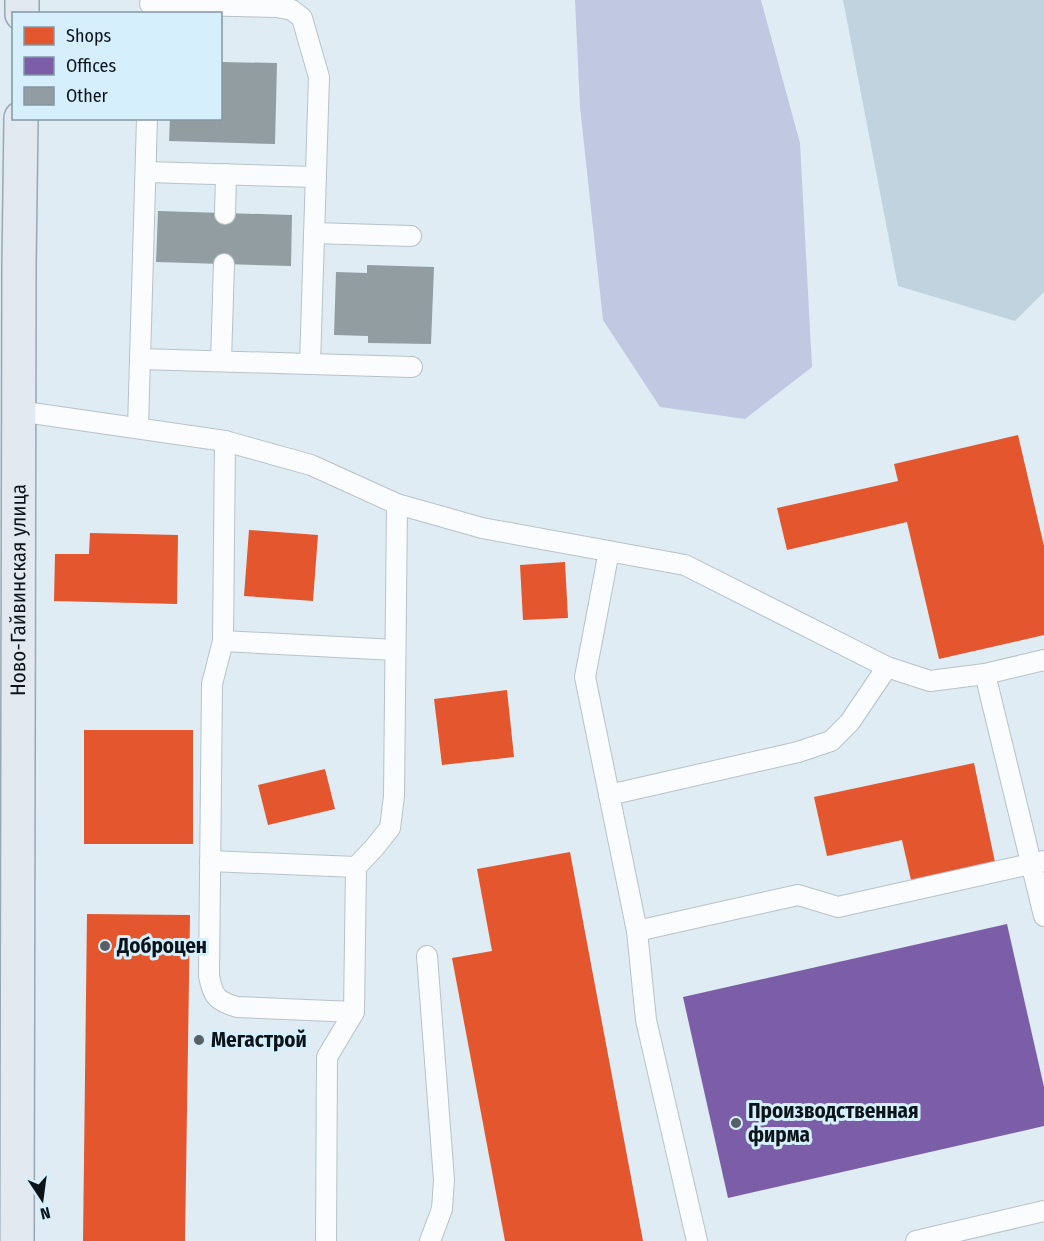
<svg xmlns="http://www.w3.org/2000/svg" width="1044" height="1241" font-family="'Fira Sans Condensed',sans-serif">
<rect width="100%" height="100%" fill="#dfecf4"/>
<!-- green -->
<polygon fill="#c0d3df" points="843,0 1044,0 1044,292 1015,321 898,286"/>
<!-- water -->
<polygon fill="#c1c8e2" points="575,0 761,0 800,143 812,367 745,419 660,407 603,320 580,107"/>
<!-- shops -->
<g fill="#e4572e">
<polygon points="1018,435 1044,546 1044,635 939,659 907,522 787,550 777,508 898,481 894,464"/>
<polygon points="249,530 318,535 313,601 244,596"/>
<polygon points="90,533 178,535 177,604 54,601 55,554 89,554"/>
<polygon points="565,562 568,618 523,620 520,565"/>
<polygon points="507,690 514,757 442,765 434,699"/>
<rect x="84" y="730" width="109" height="114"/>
<polygon points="974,763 995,862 911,880 902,840 827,856 814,797"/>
<polygon points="325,769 335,809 268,825 258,785"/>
<polygon points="570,852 643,1241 505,1241 452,958 492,951 477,869"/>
<polygon points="87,914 190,915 185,1241 83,1241"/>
</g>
<!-- offices -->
<polygon fill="#7b5ea7" points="1007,924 1044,1087 1044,1126 728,1198 683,997"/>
<!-- building -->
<g fill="#929da2">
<polygon points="220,62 277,63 275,144 169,141 170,118 220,118"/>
<polygon points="158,211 292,215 291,266 156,262"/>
<polygon points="367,265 434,267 431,344 368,343 368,336 334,335 336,272 367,273"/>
</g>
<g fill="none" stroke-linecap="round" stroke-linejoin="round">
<defs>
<g id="service">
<polyline points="146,172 316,177"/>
<polyline points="225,214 226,174"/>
<polyline points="314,233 411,236"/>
<polyline points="140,359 310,364 319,77 302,18 292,10 277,7 150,4"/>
<polyline points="221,361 224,264"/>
<polyline points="310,364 412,367"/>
<polyline points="18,411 225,441 311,465 397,504 482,528 685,565 887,667 930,681 985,674 1044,660"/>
<polyline points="138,428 147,118"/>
<path d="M225 441 223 641 212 684 209 976C213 997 217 1001 237 1007L354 1012"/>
<polyline points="609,551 585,677 637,931 646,1020 697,1241"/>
<polyline points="223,641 395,650"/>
<polyline points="985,674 1044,916"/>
<polyline points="609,795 798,752 831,741 850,722 887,667"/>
<polyline points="210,861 356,867"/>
<polyline points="637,931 798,895 838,907 1044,861"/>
<polyline points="427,956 444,1180 442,1209 430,1241"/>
<polyline points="326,1241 327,1057 354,1012 356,867 374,848 390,828 394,796 397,504"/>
<polyline points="916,1241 1044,1211"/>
</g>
<g id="primary">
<polyline points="22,14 22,0"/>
<path id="s1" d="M17 1241 19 267 21 118"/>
</g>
</defs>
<!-- service casing -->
<use href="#service" stroke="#b8c2c9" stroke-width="22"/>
<!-- primary casing -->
<use href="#primary" stroke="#98a7b6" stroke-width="36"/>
<!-- service -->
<use href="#service" stroke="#fafcfd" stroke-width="20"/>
<!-- primary -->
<use href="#primary" stroke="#e2e9f0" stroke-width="33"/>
</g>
<!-- markers -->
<g fill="#566066" stroke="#d6effd" stroke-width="2">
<circle cx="105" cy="946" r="6"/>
<circle cx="199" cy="1040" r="6"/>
<circle cx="736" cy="1123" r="6"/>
</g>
<g text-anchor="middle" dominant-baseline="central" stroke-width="6" stroke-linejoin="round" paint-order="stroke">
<!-- street labels -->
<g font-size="21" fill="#0c1419" stroke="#d6effd">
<text stroke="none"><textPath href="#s1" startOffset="651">Ново-Гайвинская улица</textPath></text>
</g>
<!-- poi labels -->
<g font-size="21" font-weight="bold" fill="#0c1419" stroke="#d6effd" text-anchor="start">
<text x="117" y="946">Доброцен</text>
<text x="211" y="1040">Мегастрой</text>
<text x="748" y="1111">Производственная<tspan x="748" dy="24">фирма</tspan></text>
</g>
</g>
<!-- legend -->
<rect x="12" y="12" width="210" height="108" fill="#d6effd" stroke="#8597a2" stroke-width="1.5"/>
<rect x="24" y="27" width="30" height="18" fill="#e4572e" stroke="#8597a2" stroke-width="1.5"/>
<text x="66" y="42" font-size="18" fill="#0c1419">Shops</text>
<rect x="24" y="57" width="30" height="18" fill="#7b5ea7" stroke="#8597a2" stroke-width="1.5"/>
<text x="66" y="72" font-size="18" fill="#0c1419">Offices</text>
<rect x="24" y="87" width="30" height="18" fill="#929da2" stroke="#8597a2" stroke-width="1.5"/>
<text x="66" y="102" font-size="18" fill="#0c1419">Other</text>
<!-- north arrow -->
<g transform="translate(42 1199) rotate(167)" stroke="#d6effd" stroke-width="4.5" paint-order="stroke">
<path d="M0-4.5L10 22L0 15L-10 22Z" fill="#0c1419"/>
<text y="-9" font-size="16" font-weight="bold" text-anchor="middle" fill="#0c1419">N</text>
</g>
</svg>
